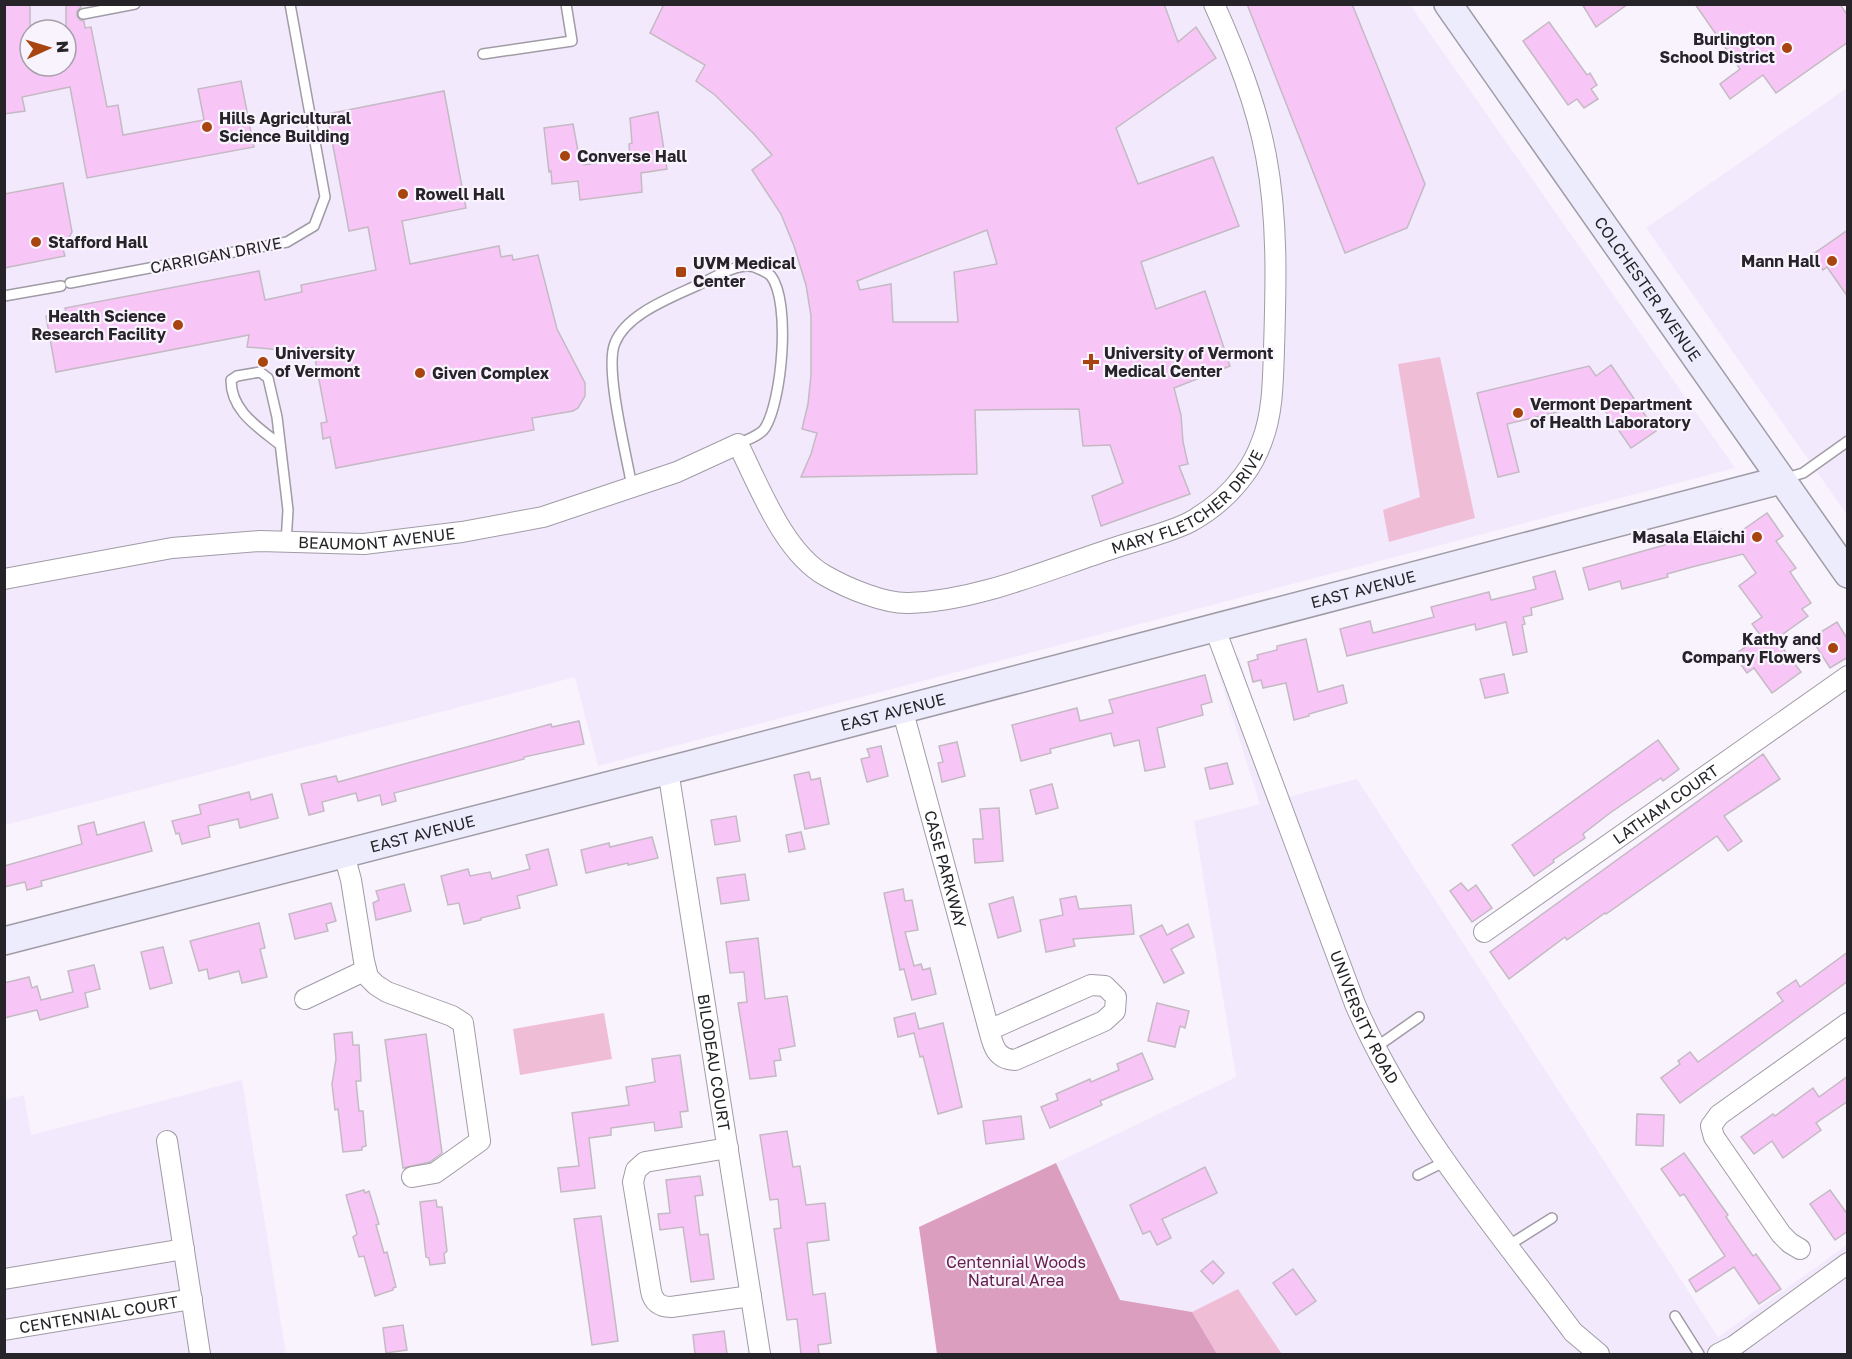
<svg xmlns="http://www.w3.org/2000/svg" width="1852" height="1359" font-family="'Golos Text',sans-serif">
<rect width="100%" height="100%" fill="#f9f3fe"/>
<!-- built -->
<g fill="#f3e9fc" fill-rule="evenodd">
<path d="M5 5H1410L1735 468 598 766 575 677 5 825ZM30 30H66V66H30Z"/>
<polygon points="1847,88 1847,515 1646,228"/>
<polygon points="1239,657 1284,798 1357,779 1718,1337 1847,1245 1847,1354 1143,1354 1056,1163 1236,1077 1194,821 1260,804 1215,663"/>
<polygon points="242,1080 286,1354 5,1354 5,1100 24,1095 31,1135"/>
</g>
<!-- green -->
<g fill="#f0bdd7">
<polygon points="1440,357 1475,518 1389,542 1383,510 1420,497 1398,364"/>
<polygon points="604,1013 612,1059 520,1075 513,1029"/>
<polygon points="1238,1289 1282,1354 1217,1354 1192,1312"/>
</g>
<!-- forest -->
<polygon fill="#db9ebe" points="1056,1163 1120,1300 1192,1312 1217,1354 937,1354 919,1227"/>
<!-- building -->
<g fill="#f8c6f6" stroke="#c4bac3" stroke-width="1.5" fill-rule="evenodd">
<polygon points="4,4 30,4 30,66 66,66 66,4 81,4 81,7 77,11 77,16 80,20 84,21 85,28 91,27 107,107 118,105 123,135 204,120 198,89 241,81 254,147 87,178 70,87 22,97 25,111 4,114"/>
<path d="M664 4H1164L1178 42 1196 27 1216 58 1116 128 1138 184 1213 157 1239 226 1141 262 1156 309 1205 291 1230 366 1174 388 1181 415 1183 442 1188 464 1179 466 1190 494 1101 526 1092 496 1123 483 1110 445 1083 446 1079 409 975 410 977 474 801 477 811 454 817 433 802 429 808 404 811 375V316L806 285 794 246 781 214 752 170 772 155 754 134 715 95 696 81 705 65 650 33ZM987 230 997 264 954 272 958 322H893L891 284 860 290 857 281Z"/>
<polygon points="1247,4 1352,4 1425,184 1407,228 1345,253"/>
<polygon points="1582,4 1628,4 1596,27"/>
<polygon points="1695,4 1840,4 1848,16 1848,42 1776,93 1763,75 1730,99 1720,84 1740,69"/>
<polygon points="1549,22 1587,75 1590,73 1597,85 1591,89 1598,99 1584,108 1577,99 1568,105 1523,41"/>
<polygon points="444,91 466,208 402,221 410,264 499,246 501,257 512,255 513,260 538,255 557,329 585,383 585,396 578,408 573,411 532,418 534,430 336,468 330,437 323,439 321,423 327,422 313,348 281,350 247,347 249,335 56,372 46,316 66,312 65,308 259,271 265,300 302,292 301,285 376,270 368,227 349,231 327,114"/>
<polygon points="658,112 667,169 641,173 642,192 580,200 578,181 552,184 551,171 549,172 544,128 573,124 578,151 582,151 584,165 630,159 629,144 632,143 630,118"/>
<polygon points="63,183 72,232 63,249 65,256 4,268 4,194"/>
<polygon points="1848,230 1848,297 1827,267 1823,270 1812,255"/>
<polygon points="1611,365 1656,431 1631,448 1599,402 1507,424 1519,472 1498,477 1477,393 1589,366 1596,376"/>
<polygon points="1767,513 1783,536 1776,541 1796,568 1790,572 1811,603 1802,609 1808,616 1776,639 1801,672 1772,693 1754,668 1747,673 1734,655 1761,636 1752,624 1762,617 1739,586 1756,573 1743,554 1692,567 1667,574 1668,577 1622,589 1620,581 1589,590 1583,568 1721,529 1724,543"/>
<polygon points="1555,571 1563,599 1531,608 1532,615 1523,617 1525,624 1522,625 1527,652 1513,655 1506,622 1476,630 1475,624 1347,656 1340,629 1370,621 1373,633 1434,617 1431,607 1489,592 1491,600 1536,589 1533,577"/>
<polygon points="1837,622 1848,640 1848,657 1830,668 1811,638"/>
<polygon points="1306,639 1318,692 1343,685 1347,703 1309,714 1309,716 1294,720 1286,683 1263,688 1261,680 1253,682 1248,662 1258,659 1257,655 1277,650 1277,646"/>
<polygon points="1504,674 1508,693 1485,698 1480,679"/>
<polygon points="1205,675 1212,702 1201,705 1203,715 1157,728 1165,767 1145,771 1139,740 1114,746 1111,733 1050,749 1051,753 1021,761 1012,725 1077,708 1080,721 1113,713 1109,700"/>
<polygon points="579,721 584,744 524,757 524,759 394,793 396,801 382,805 380,795 358,801 356,793 322,802 324,811 309,815 301,784 336,776 338,782 551,724 552,727"/>
<polygon points="1658,740 1679,769 1663,781 1661,778 1610,813 1583,834 1585,838 1553,860 1554,862 1534,876 1512,845"/>
<polygon points="957,742 965,776 942,782 938,763 943,762 939,746"/>
<polygon points="881,746 888,776 867,782 861,759 870,757 867,749"/>
<polygon points="1763,754 1780,779 1724,816 1742,841 1728,851 1717,836 1606,914 1605,913 1567,940 1565,937 1509,979 1490,952"/>
<polygon points="1227,763 1233,784 1210,789 1205,768"/>
<polygon points="809,772 811,780 820,778 829,824 805,829 794,775"/>
<polygon points="1052,784 1058,808 1036,814 1030,790"/>
<polygon points="249,792 251,800 272,794 278,818 240,828 238,819 208,826 210,837 182,844 179,833 176,834 172,821 201,814 199,805"/>
<polygon points="999,808 1003,861 975,863 973,839 983,839 980,809"/>
<polygon points="736,816 740,841 715,845 711,820"/>
<polygon points="94,822 97,835 144,822 152,851 41,881 42,886 27,890 25,882 4,887 4,866 82,844 78,826"/>
<polygon points="801,832 805,849 789,852 786,835"/>
<polygon points="652,837 658,858 628,865 628,863 586,873 581,850 609,843 610,847"/>
<polygon points="548,849 557,885 517,896 520,908 481,918 481,920 464,924 459,903 448,905 441,876 468,869 470,876 490,872 492,879 530,869 526,855"/>
<polygon points="745,874 749,900 721,904 717,878"/>
<polygon points="1461,883 1468,891 1476,885 1492,908 1472,922 1450,891"/>
<polygon points="404,884 411,911 376,920 373,903 379,900 376,891"/>
<polygon points="903,889 905,901 912,900 918,930 905,932 914,966 921,964 923,970 930,968 936,994 912,1000 904,969 900,970 884,893"/>
<polygon points="1076,896 1079,909 1131,905 1134,934 1073,939 1075,946 1046,952 1040,920 1063,915 1060,899"/>
<polygon points="1013,897 1021,931 998,938 989,904"/>
<polygon points="331,903 336,921 326,924 328,931 295,939 289,914"/>
<polygon points="259,923 265,948 260,949 267,977 242,983 239,971 209,979 207,969 199,971 190,941"/>
<polygon points="1188,924 1194,937 1171,949 1184,973 1164,983 1140,936 1162,925 1167,935"/>
<polygon points="758,938 765,999 787,996 795,1046 779,1049 781,1060 774,1061 776,1076 750,1079 738,1003 747,1002 744,972 730,973 726,942"/>
<polygon points="163,947 172,983 150,989 141,952"/>
<polygon points="1848,952 1848,981 1680,1103 1661,1078 1680,1064 1678,1061 1690,1052 1698,1062 1783,1001 1777,993 1796,980 1800,987"/>
<polygon points="94,965 100,989 85,993 88,1007 40,1020 37,1010 4,1018 4,983 29,977 32,988 37,986 41,1000 73,992 68,971"/>
<polygon points="1157,1003 1189,1011 1185,1028 1180,1026 1175,1047 1148,1041"/>
<polygon points="915,1013 919,1029 943,1023 962,1107 938,1114 923,1056 920,1057 914,1033 898,1037 894,1018"/>
<polygon points="352,1032 353,1045 359,1045 361,1081 356,1081 359,1111 363,1111 366,1146 362,1147 362,1150 343,1152 338,1109 335,1110 332,1084 336,1059 334,1034"/>
<polygon points="426,1034 442,1153 430,1162 403,1168 385,1040"/>
<polygon points="1142,1053 1153,1079 1100,1101 1102,1105 1050,1128 1041,1107 1058,1100 1056,1094 1090,1079 1091,1082 1119,1070 1117,1064"/>
<polygon points="680,1055 688,1111 680,1112 682,1127 655,1131 654,1122 611,1128 611,1135 589,1138 595,1188 561,1192 558,1168 579,1166 572,1113 629,1105 626,1087 655,1082 652,1059"/>
<polygon points="1848,1076 1848,1101 1816,1123 1821,1130 1783,1158 1772,1141 1754,1154 1741,1137 1773,1114 1775,1116 1813,1088 1819,1097"/>
<polygon points="1637,1114 1664,1115 1663,1146 1636,1145"/>
<polygon points="1021,1116 1024,1139 986,1144 983,1121"/>
<polygon points="787,1131 793,1167 800,1166 806,1205 825,1203 829,1240 807,1243 813,1295 825,1293 831,1343 818,1345 819,1354 801,1354 797,1319 787,1320 774,1229 781,1228 778,1199 770,1200 760,1135"/>
<polygon points="1684,1153 1728,1215 1726,1217 1753,1256 1756,1254 1781,1289 1759,1304 1734,1267 1696,1292 1689,1280 1725,1256 1684,1194 1680,1196 1661,1169"/>
<polygon points="1205,1167 1217,1193 1162,1219 1171,1238 1157,1245 1150,1231 1143,1234 1130,1205"/>
<polygon points="700,1176 703,1195 695,1196 700,1235 708,1234 714,1279 691,1282 683,1227 660,1230 658,1214 670,1213 666,1180"/>
<polygon points="364,1190 365,1193 369,1191 379,1224 376,1225 384,1253 387,1252 396,1287 393,1288 393,1290 375,1296 364,1256 359,1257 353,1237 357,1234 346,1195"/>
<polygon points="1830,1190 1848,1215 1848,1231 1835,1240 1810,1204"/>
<polygon points="436,1200 437,1207 442,1207 447,1251 444,1254 445,1263 430,1265 429,1258 426,1257 420,1202"/>
<polygon points="601,1216 618,1341 592,1345 574,1219"/>
<polygon points="1213,1261 1224,1273 1213,1284 1201,1271"/>
<polygon points="1293,1269 1316,1301 1296,1315 1273,1283"/>
<polygon points="403,1325 407,1350 386,1353 383,1328"/>
<polygon points="724,1331 727,1354 695,1354 693,1335"/>
</g>
<g fill="none" stroke-linecap="round" stroke-linejoin="round">
<defs>
<g id="service">
<polyline points="83,14 135,4"/>
<polyline points="483,54 572,41 566,4"/>
<polyline points="70,283 287,242 314,226 325,197 290,4"/>
<polyline points="4,296 61,286"/>
<path d="M279 444C258 427 231 411 231 380L237 376 260 372 268 378 277 417 288 510 286 543"/>
<polyline points="1783,479 1803,473 1848,441"/>
<path d="M632 487C627 457 604 368 615 343 627 313 673 297 700 284 716 277 742 259 759 269 762 270 769 274 771 276 791 302 782 401 765 428 761 435 746 440 738 444"/>
<polyline points="1375,1048 1419,1017"/>
<polyline points="1418,1175 1446,1161"/>
<polyline points="1509,1245 1552,1218"/>
<polyline points="1675,1316 1699,1354"/>
</g>
<g id="minor">
<path id="s1" d="M4 579 172 548 260 541 364 544 462 532 543 517 677 472 738 444C759 486 784 553 826 576 847 588 885 604 909 603 977 601 1047 570 1111 549 1134 541 1169 533 1190 522 1210 511 1230 494 1244 475 1251 466 1258 452 1262 441 1273 413 1273 379 1274 349 1276 285 1278 219 1266 156 1256 103 1236 53 1214 4"/>
<path id="s2" d="M1215 629 1355 1004C1407 1125 1495 1227 1573 1332L1599 1354"/>
<path id="s3" d="M902 709 909 734 989 1030C993 1046 996 1059 1015 1060L1104 1021 1115 1011 1116 997 1105 986 1091 985 989 1030"/>
<path id="s4" d="M668 770 760 1354"/>
<polyline points="344,854 351,880 364,961 368,977 376,985 387,992 452,1016 463,1023 480,1141 435,1173 412,1177"/>
<path id="s5" d="M1484 932 1848 676"/>
<polyline points="305,999 366,970"/>
<polyline points="167,1141 200,1354"/>
<path d="M728 1148 645 1162 636 1170 633 1182 651 1291C653 1302 660 1307 671 1307L751 1296"/>
<polyline points="1800,1249 1790,1243 1781,1234 1714,1137 1711,1126 1719,1115 1848,1023"/>
<polyline points="4,1279 184,1249"/>
<path id="s6" d="M4 1330 192 1299"/>
<polyline points="1718,1354 1734,1346 1848,1263"/>
</g>
<g id="secondary">
<path id="s7" d="M1448 4 1848 574"/>
<path id="s8" d="M4 941 693 764 1781 480"/>
</g>
</defs>
<!-- service casing -->
<use href="#service" stroke="#a09ba5" stroke-width="12"/>
<!-- minor casing -->
<use href="#minor" stroke="#a09ba5" stroke-width="22"/>
<!-- secondary casing -->
<use href="#secondary" stroke="#a09ba5" stroke-width="30"/>
<!-- service -->
<use href="#service" stroke="#fff" stroke-width="9"/>
<!-- minor -->
<use href="#minor" stroke="#fff" stroke-width="20"/>
<!-- secondary -->
<use href="#secondary" stroke="#edecfd" stroke-width="27"/>
</g>
<!-- markers -->
<g fill="#a7440f" stroke="#f9f3fe" stroke-width="2">
<circle cx="1787" cy="48" r="6"/>
<circle cx="207" cy="127" r="6"/>
<circle cx="565" cy="156" r="6"/>
<circle cx="403" cy="194" r="6"/>
<circle cx="36" cy="242" r="6"/>
<circle cx="1832" cy="261" r="6"/>
<rect x="675" y="266" width="12" height="12" rx="3"/>
<circle cx="178" cy="325" r="6"/>
<circle cx="263" cy="362" r="6"/>
<path d="M1088 353h6v6h6v6h-6v6h-6v-6h-6v-6h6z"/>
<circle cx="420" cy="373" r="6"/>
<circle cx="1518" cy="413" r="6"/>
<circle cx="1757" cy="537" r="6"/>
<circle cx="1833" cy="648" r="6"/>
</g>
<g text-anchor="middle" dominant-baseline="central" stroke-width="4.5" stroke-linejoin="round" paint-order="stroke">
<!-- poi labels -->
<g font-size="16" font-weight="bold" fill="#262428" stroke="#f9f3fe" text-anchor="start">
<text x="1775" y="39" text-anchor="end">Burlington<tspan x="1775" dy="18">School District</tspan></text>
<text x="219" y="118">Hills Agricultural<tspan x="219" dy="18">Science Building</tspan></text>
<text x="577" y="156">Converse Hall</text>
<text x="415" y="194">Rowell Hall</text>
<text x="48" y="242">Stafford Hall</text>
<text x="1820" y="261" text-anchor="end">Mann Hall</text>
<text x="693" y="263">UVM Medical<tspan x="693" dy="18">Center</tspan></text>
<text x="166" y="316" text-anchor="end">Health Science<tspan x="166" dy="18">Research Facility</tspan></text>
<text x="275" y="353">University<tspan x="275" dy="18">of Vermont</tspan></text>
<text x="1104" y="353">University of Vermont<tspan x="1104" dy="18">Medical Center</tspan></text>
<text x="432" y="373">Given Complex</text>
<text x="1530" y="404">Vermont Department<tspan x="1530" dy="18">of Health Laboratory</tspan></text>
<text x="1745" y="537" text-anchor="end">Masala Elaichi</text>
<text x="1821" y="639" text-anchor="end">Kathy and<tspan x="1821" dy="18">Company Flowers</tspan></text>
</g>
<!-- street labels -->
<g font-size="16" fill="#262428" stroke="#f9f3fe">
<text transform="translate(216 255) rotate(-11)">CARRIGAN DRIVE</text>
<text stroke="none"><textPath href="#s7" startOffset="348">COLCHESTER AVENUE</textPath></text>
<text stroke="none"><textPath href="#s1" startOffset="1304">MARY FLETCHER DRIVE</textPath></text>
<text stroke="none"><textPath href="#s1" startOffset="376">BEAUMONT AVENUE</textPath></text>
<text stroke="none"><textPath href="#s8" startOffset="1404">EAST AVENUE</textPath></text>
<text stroke="none"><textPath href="#s8" startOffset="918">EAST AVENUE</textPath></text>
<text stroke="none"><textPath href="#s5" startOffset="222">LATHAM COURT</textPath></text>
<text stroke="none"><textPath href="#s8" startOffset="432">EAST AVENUE</textPath></text>
<text stroke="none"><textPath href="#s3" startOffset="166">CASE PARKWAY</textPath></text>
<text stroke="none"><textPath href="#s2" startOffset="416">UNIVERSITY ROAD</textPath></text>
<text stroke="none"><textPath href="#s4" startOffset="296">BILODEAU COURT</textPath></text>
<text stroke="none"><textPath href="#s6" startOffset="96">CENTENNIAL COURT</textPath></text>
</g>
<!-- park labels -->
<g font-size="16" fill="#66204b" stroke="#f9f3fe">
<text x="1016" y="1262">Centennial Woods<tspan x="1016" dy="18">Natural Area</tspan></text>
</g>
</g>
<!-- border -->
<rect width="1852" height="1359" fill="none" stroke="#262428" stroke-width="12"/>
<!-- north arrow -->
<g transform="translate(48 48) rotate(86)"><circle r="28" fill="#f9f3fe" stroke="#a5a0a8" stroke-width="1.5"/>
<path d="M0-4.5L10 22L0 15L-10 22Z" fill="#a7440f"/>
<text y="-9" font-size="16" font-weight="bold" text-anchor="middle" fill="#262428">N</text>
</g>
</svg>
